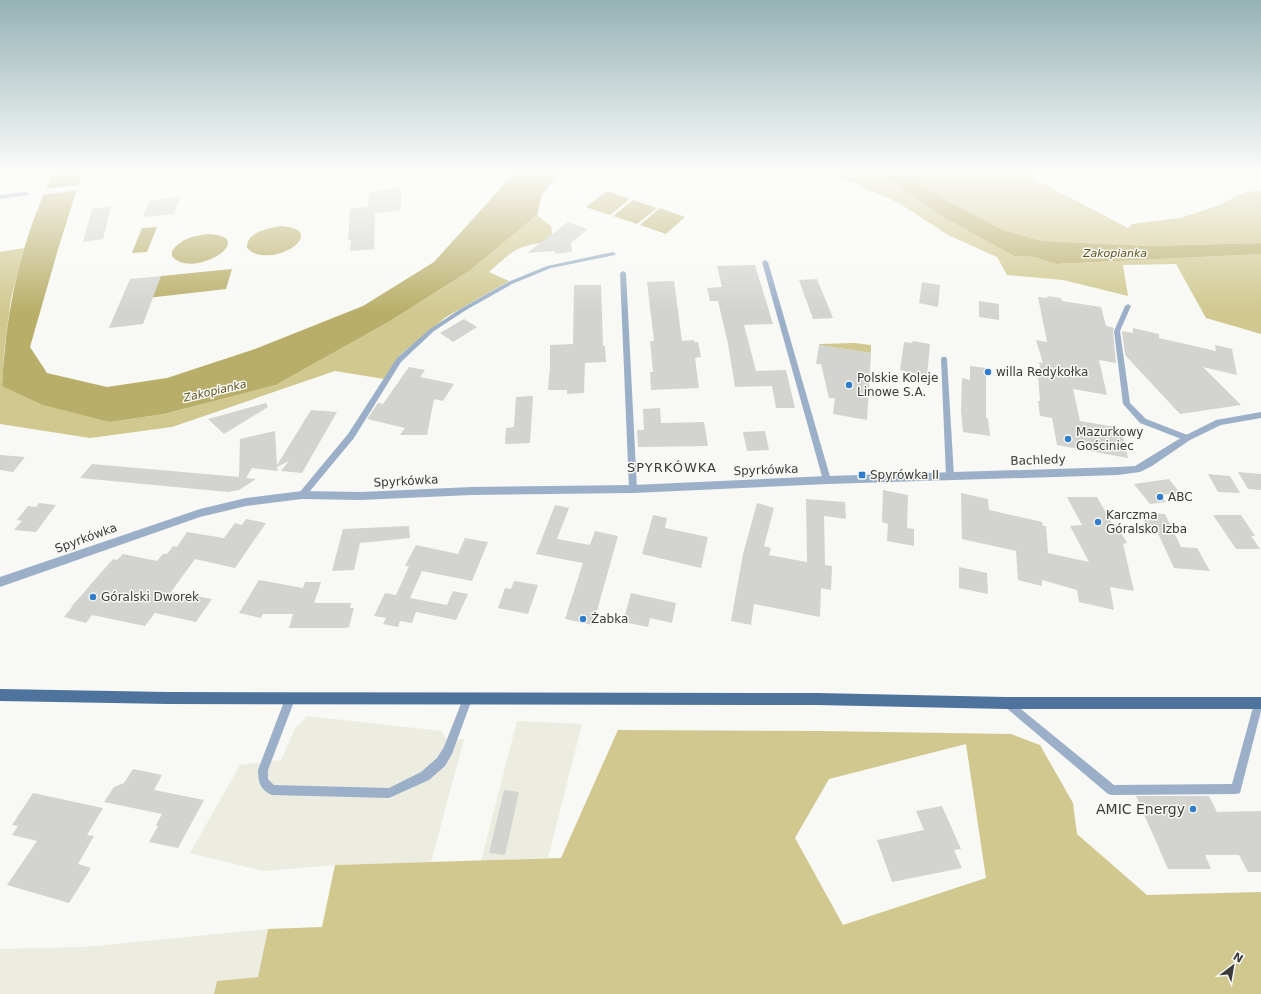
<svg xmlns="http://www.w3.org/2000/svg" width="1261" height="994" font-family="'DejaVu Sans',sans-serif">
<rect width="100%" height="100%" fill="#f8f8f4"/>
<!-- built -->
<g fill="#edece1">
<polygon points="307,716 442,731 446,739 464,739 431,862 335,865 263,871 190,853 240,765 281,760 295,729"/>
<polygon points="517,721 582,724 548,858 481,861"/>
<polygon points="268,929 258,977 217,981 214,994 0,994 0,949 85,947"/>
</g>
<!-- green -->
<g fill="#d0c88f" fill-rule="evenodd">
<polygon points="834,173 881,173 946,219 1014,256 1034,257 1056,264 1261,254 1261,334 1206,318 1176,264 1123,265 1128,296 1063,280 1007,275 997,257 948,235 899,203 833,174"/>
<polygon points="907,173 1031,173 1036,180 1128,228 1132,224 1180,218 1220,205 1245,192 1261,191 1261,243 1147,246 1042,241 1003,230 937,195"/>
<path d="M537 215 551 226 553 242C518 244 514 250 489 272L509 281 446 317 401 354 384 379 335 371 172 427 90 438 0 424V252L24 248 11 299 4 352 2 386 110 422 164 414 276 385 390 321 469 271Z"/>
<polygon points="854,343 871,345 871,353 819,345 820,344"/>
<path d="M618 730 820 731 1011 734 1040 745 1073 803 1077 834 1147 895 1261 892V994H214L217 981 258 977 268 929 322 927 335 865 561 858ZM966 744 986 878 843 925 795 838 829 779Z"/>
</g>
<!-- water -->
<g fill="#b9ae69">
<path d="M53 173H82L59 246 30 347 47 373 107 387 167 378 255 349 363 306 434 262 508 180 517 173H559L542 195 537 215 469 271 390 321 276 385 164 414 110 422 43 405 2 386C6 309 20 244 53 173Z"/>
<polygon points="881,173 907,173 937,195 1003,230 1042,241 1147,246 1261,243 1261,254 1056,264 1034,257 1014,256 946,219"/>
<polygon points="607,191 630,199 610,215 586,207"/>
<polygon points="633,200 657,208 637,224 613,216"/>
<polygon points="660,208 685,217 666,234 640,225"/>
<path d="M281 226C333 230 270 272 247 248 246 232 269 228 281 226Z"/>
<polygon points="157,227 147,252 132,253 142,228"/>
<path d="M209 234C261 237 192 281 172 256V251C180 239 195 235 209 234Z"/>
<polygon points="232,269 226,289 121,301 161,276"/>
</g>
<!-- pier -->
<polygon fill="#f8f8f4" points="80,185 79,190 40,195 43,189"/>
<!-- building -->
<g fill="#d3d3cf">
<polygon points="401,188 401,210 375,213 374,249 350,251 351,240 348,240 350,209 368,207 369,192"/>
<polygon points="180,197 174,214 143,217 149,201"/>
<polygon points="111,206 103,239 83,242 92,209"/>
<polygon points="568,222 588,229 571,243 572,252 555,254 555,251 527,253"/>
<polygon points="755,265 773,324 744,325 756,371 786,370 795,408 776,408 772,386 735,387 728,344 718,301 710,301 707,288 722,287 717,266"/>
<polygon points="161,276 143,324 109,328 130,279"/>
<polygon points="817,279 833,318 813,319 799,280"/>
<polygon points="674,281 682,341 694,340 694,342 698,342 701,357 695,358 699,388 651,390 650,372 653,372 650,341 654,341 647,282"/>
<polygon points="922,282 940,285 938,307 919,303"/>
<polygon points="574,285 601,285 603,346 605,346 606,362 585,363 584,393 567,394 567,390 548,390 550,366 550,345 573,344"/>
<polygon points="1047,296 1061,298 1062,301 1101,307 1106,326 1114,328 1113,331 1116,363 1099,360 1107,395 1073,389 1080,421 1121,428 1128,458 1057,445 1052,418 1040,416 1038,401 1040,401 1038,375 1042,376 1039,362 1043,363 1036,340 1047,342 1038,297 1048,298"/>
<polygon points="979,301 999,304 999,320 979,317"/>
<polygon points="464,319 477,327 453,342 440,333"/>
<polygon points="1133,328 1159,334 1159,338 1216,351 1215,345 1232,349 1237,375 1203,367 1241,405 1180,414 1125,355 1122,331 1133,333"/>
<polygon points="913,341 930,344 927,376 900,370 904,342 912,343"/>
<polygon points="819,345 871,353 867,420 833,414 835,398 829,398 821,364 816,364"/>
<polygon points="970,366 986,368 986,418 988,418 990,436 963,432 961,411 962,378 970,380"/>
<polygon points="409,367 425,370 420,377 454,384 443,401 434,399 427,435 400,435 405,428 367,419 378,403 383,404"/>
<polygon points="533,396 530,443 505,444 506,428 514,427 516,397"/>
<polygon points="266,403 268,407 224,434 208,419"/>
<polygon points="660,408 661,423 704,422 708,446 638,447 637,430 644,430 643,409"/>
<polygon points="311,410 337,412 302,473 281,471 289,461 277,467 278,471 252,468 246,478 256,479 239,490 228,492 80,478 92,464 239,477 240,439 275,431 277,465"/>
<polygon points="765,431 769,450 747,451 743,432"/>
<polygon points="0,455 25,457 13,472 0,470"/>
<polygon points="1238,472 1261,474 1261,490 1248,489"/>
<polygon points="1208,474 1230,476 1240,493 1218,492"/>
<polygon points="1169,479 1180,493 1161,495 1166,502 1150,504 1134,484"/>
<polygon points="883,490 908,495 907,528 914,529 914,546 887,541 888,524 882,522"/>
<polygon points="961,493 988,499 989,510 1042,522 1043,526 1046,526 1048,553 1089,562 1070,526 1082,525 1067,497 1097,497 1113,525 1116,524 1127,543 1123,544 1134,591 1110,587 1114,610 1079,602 1077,590 1042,580 1042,586 1018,580 1016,551 962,539"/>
<polygon points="806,499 845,502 846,519 824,516 825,565 832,566 831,590 821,588 820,617 754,604 751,625 731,621 743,554 757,503 774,508 764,546 771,548 769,555 807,562"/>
<polygon points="39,503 56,505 36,532 14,530 22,521 17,520 28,506 36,507"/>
<polygon points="555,505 569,508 557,539 590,545 595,531 618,536 593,625 565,619 583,563 536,554"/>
<polygon points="1140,513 1165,514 1181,547 1197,548 1210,571 1174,568 1155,527 1147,527"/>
<polygon points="653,515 667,518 665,528 708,537 701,568 642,554"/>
<polygon points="1213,515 1241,515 1255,536 1251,536 1260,549 1236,549"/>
<polygon points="246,519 266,523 235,568 195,559 171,592 212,599 196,622 155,613 145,626 92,615 86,623 64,617 72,607 71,607 113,559 117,560 123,554 157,561 163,554 167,554 173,546 177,547 187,532 224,538 235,523 242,525"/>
<polygon points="409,526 410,538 360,543 354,570 332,571 343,529"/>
<polygon points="465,538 488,542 472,581 422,571 410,598 447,605 453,591 468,594 456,620 416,612 412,623 400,621 398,627 383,624 386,618 374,616 385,593 396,595 409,566 405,566 416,545 458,554"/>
<polygon points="959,567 987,573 988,594 959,588"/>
<polygon points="259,580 303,588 305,582 321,582 314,603 351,603 350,608 354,608 349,627 345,628 289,628 293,614 263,614 261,618 239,613"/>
<polygon points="514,581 538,585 528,614 498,608 505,588 511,589"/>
<polygon points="631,593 676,603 672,623 650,618 648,627 623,622"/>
<polygon points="133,769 162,775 154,790 204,800 178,848 149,842 158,826 156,825 162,814 104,802 114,787 124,783"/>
<polygon points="504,790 519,792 505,855 489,853"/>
<polygon points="33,793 103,808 87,835 94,836 78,864 91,868 69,903 7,885 37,841 12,835 18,826 12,825"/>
<polygon points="1136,796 1209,796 1217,812 1261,811 1261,872 1248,872 1239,855 1205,855 1211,869 1168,869"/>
<polygon points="942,806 961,849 954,850 962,868 892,882 877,840 924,830 916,811"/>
</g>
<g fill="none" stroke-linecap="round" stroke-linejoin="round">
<!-- lane -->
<g fill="#9bb0c8" fill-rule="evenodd">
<polygon points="26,192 29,194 28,195 0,199 0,195"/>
<polygon points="613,252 616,254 615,255 551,268 512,284 466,310 434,331 401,362 354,438 305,497 299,497 298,495 299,493 348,434 397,358 430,329 462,308 508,282 547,266"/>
<polygon points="765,260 768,262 831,480 827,483 823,480 762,262"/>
<polygon points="623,271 626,273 637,489 636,491 630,491 629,489 620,273"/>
<polygon points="1128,304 1131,306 1120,331 1130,403 1146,419 1190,436 1191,438 1190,440 1184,440 1140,423 1123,404 1114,331 1125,306"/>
<polygon points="942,357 946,357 947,359 954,476 950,479 946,476 941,359"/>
<path d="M290 694 293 696 295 699 268 770V779L274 785 389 788 421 772 437 758 444 747 464 696 467 694 470 696 472 699 452 754 445 766 429 780 389 798 272 795C260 790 258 782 258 770L285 699 287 696Z"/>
<polygon points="1007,698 1010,700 1114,785 1232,784 1255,700 1258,698 1261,699 1261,711 1240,793 1236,794 1112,795 1108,794 1004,706 1002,703 1004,700"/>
</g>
<!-- street -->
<polygon fill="#9bb0c8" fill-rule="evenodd" points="1261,412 1261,418 1221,425 1190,440 1152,466 1140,472 1118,475 827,484 633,493 471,495 361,500 302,499 246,506 200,517 0,587 0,577 200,509 246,498 302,491 361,492 471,487 633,485 827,476 1118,467 1135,466 1184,436 1216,420"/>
<!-- primary -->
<polygon fill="#4e739d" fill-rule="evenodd" points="0,689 168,692 817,693 1006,697 1261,697 1261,709 1006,709 817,705 168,704 0,701"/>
</g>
<!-- sky -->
<linearGradient id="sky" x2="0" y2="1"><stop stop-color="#95b2b5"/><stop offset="0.55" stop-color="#fcfcfa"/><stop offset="1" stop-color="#fcfcfa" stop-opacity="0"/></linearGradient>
<rect width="1261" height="312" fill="url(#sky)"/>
<!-- markers -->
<g fill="#307dcd" stroke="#f8f8f4" stroke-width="1.5">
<circle cx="988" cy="372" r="4"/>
<circle cx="849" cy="385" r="4"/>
<circle cx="1068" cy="439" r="4"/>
<rect x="858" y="471" width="8" height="8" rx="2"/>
<circle cx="1160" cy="497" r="4"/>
<circle cx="1098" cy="522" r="4"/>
<circle cx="93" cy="597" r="4"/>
<circle cx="583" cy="619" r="4"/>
<circle cx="1193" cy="809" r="4"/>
</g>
<g text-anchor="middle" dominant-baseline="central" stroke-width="3" stroke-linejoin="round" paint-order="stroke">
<!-- far-water labels -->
<g font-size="11" font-style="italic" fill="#5c5420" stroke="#f8f8f4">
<text x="1115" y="253">Zakopianka</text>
<text transform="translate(215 391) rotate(-13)">Zakopianka</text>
</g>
<!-- poi labels -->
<g font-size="12" fill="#3b3b3a" stroke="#f8f8f4" text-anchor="start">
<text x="996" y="372">willa Redykołka</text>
<text x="857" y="378">Polskie Koleje<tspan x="857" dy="14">Linowe S.A.</tspan></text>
<text x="1076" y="432">Mazurkowy<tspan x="1076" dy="14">Gościniec</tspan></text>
<text x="870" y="475">Spyrówka II</text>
<text x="1168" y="497">ABC</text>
<text x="1106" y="515">Karczma<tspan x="1106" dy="14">Góralsko Izba</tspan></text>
<text x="101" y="597">Góralski Dworek</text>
<text x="591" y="619">Żabka</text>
</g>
<!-- street labels -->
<g font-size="12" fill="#3b3b3a" stroke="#f8f8f4">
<text transform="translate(1038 460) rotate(-2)">Bachledy</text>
<text transform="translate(766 470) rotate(-2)">Spyrkówka</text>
<text transform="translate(406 481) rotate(-3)">Spyrkówka</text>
<text transform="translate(86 538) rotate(-20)">Spyrkówka</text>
</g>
<!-- neighbourhood labels -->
<g font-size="13" letter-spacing="1" fill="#3b3b3a" stroke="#f8f8f4">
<text x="672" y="467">SPYRKÓWKA</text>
</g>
<!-- near-poi labels -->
<g font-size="14" fill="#3b3b3a" stroke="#f8f8f4" text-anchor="end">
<text x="1185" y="809">AMIC Energy</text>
</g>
</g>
<!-- north arrow -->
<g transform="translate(1233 966) rotate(31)" stroke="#f8f8f4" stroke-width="3" paint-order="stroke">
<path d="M0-3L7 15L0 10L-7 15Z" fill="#3b3b3a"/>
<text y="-6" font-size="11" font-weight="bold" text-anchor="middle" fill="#3b3b3a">N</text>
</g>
</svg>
